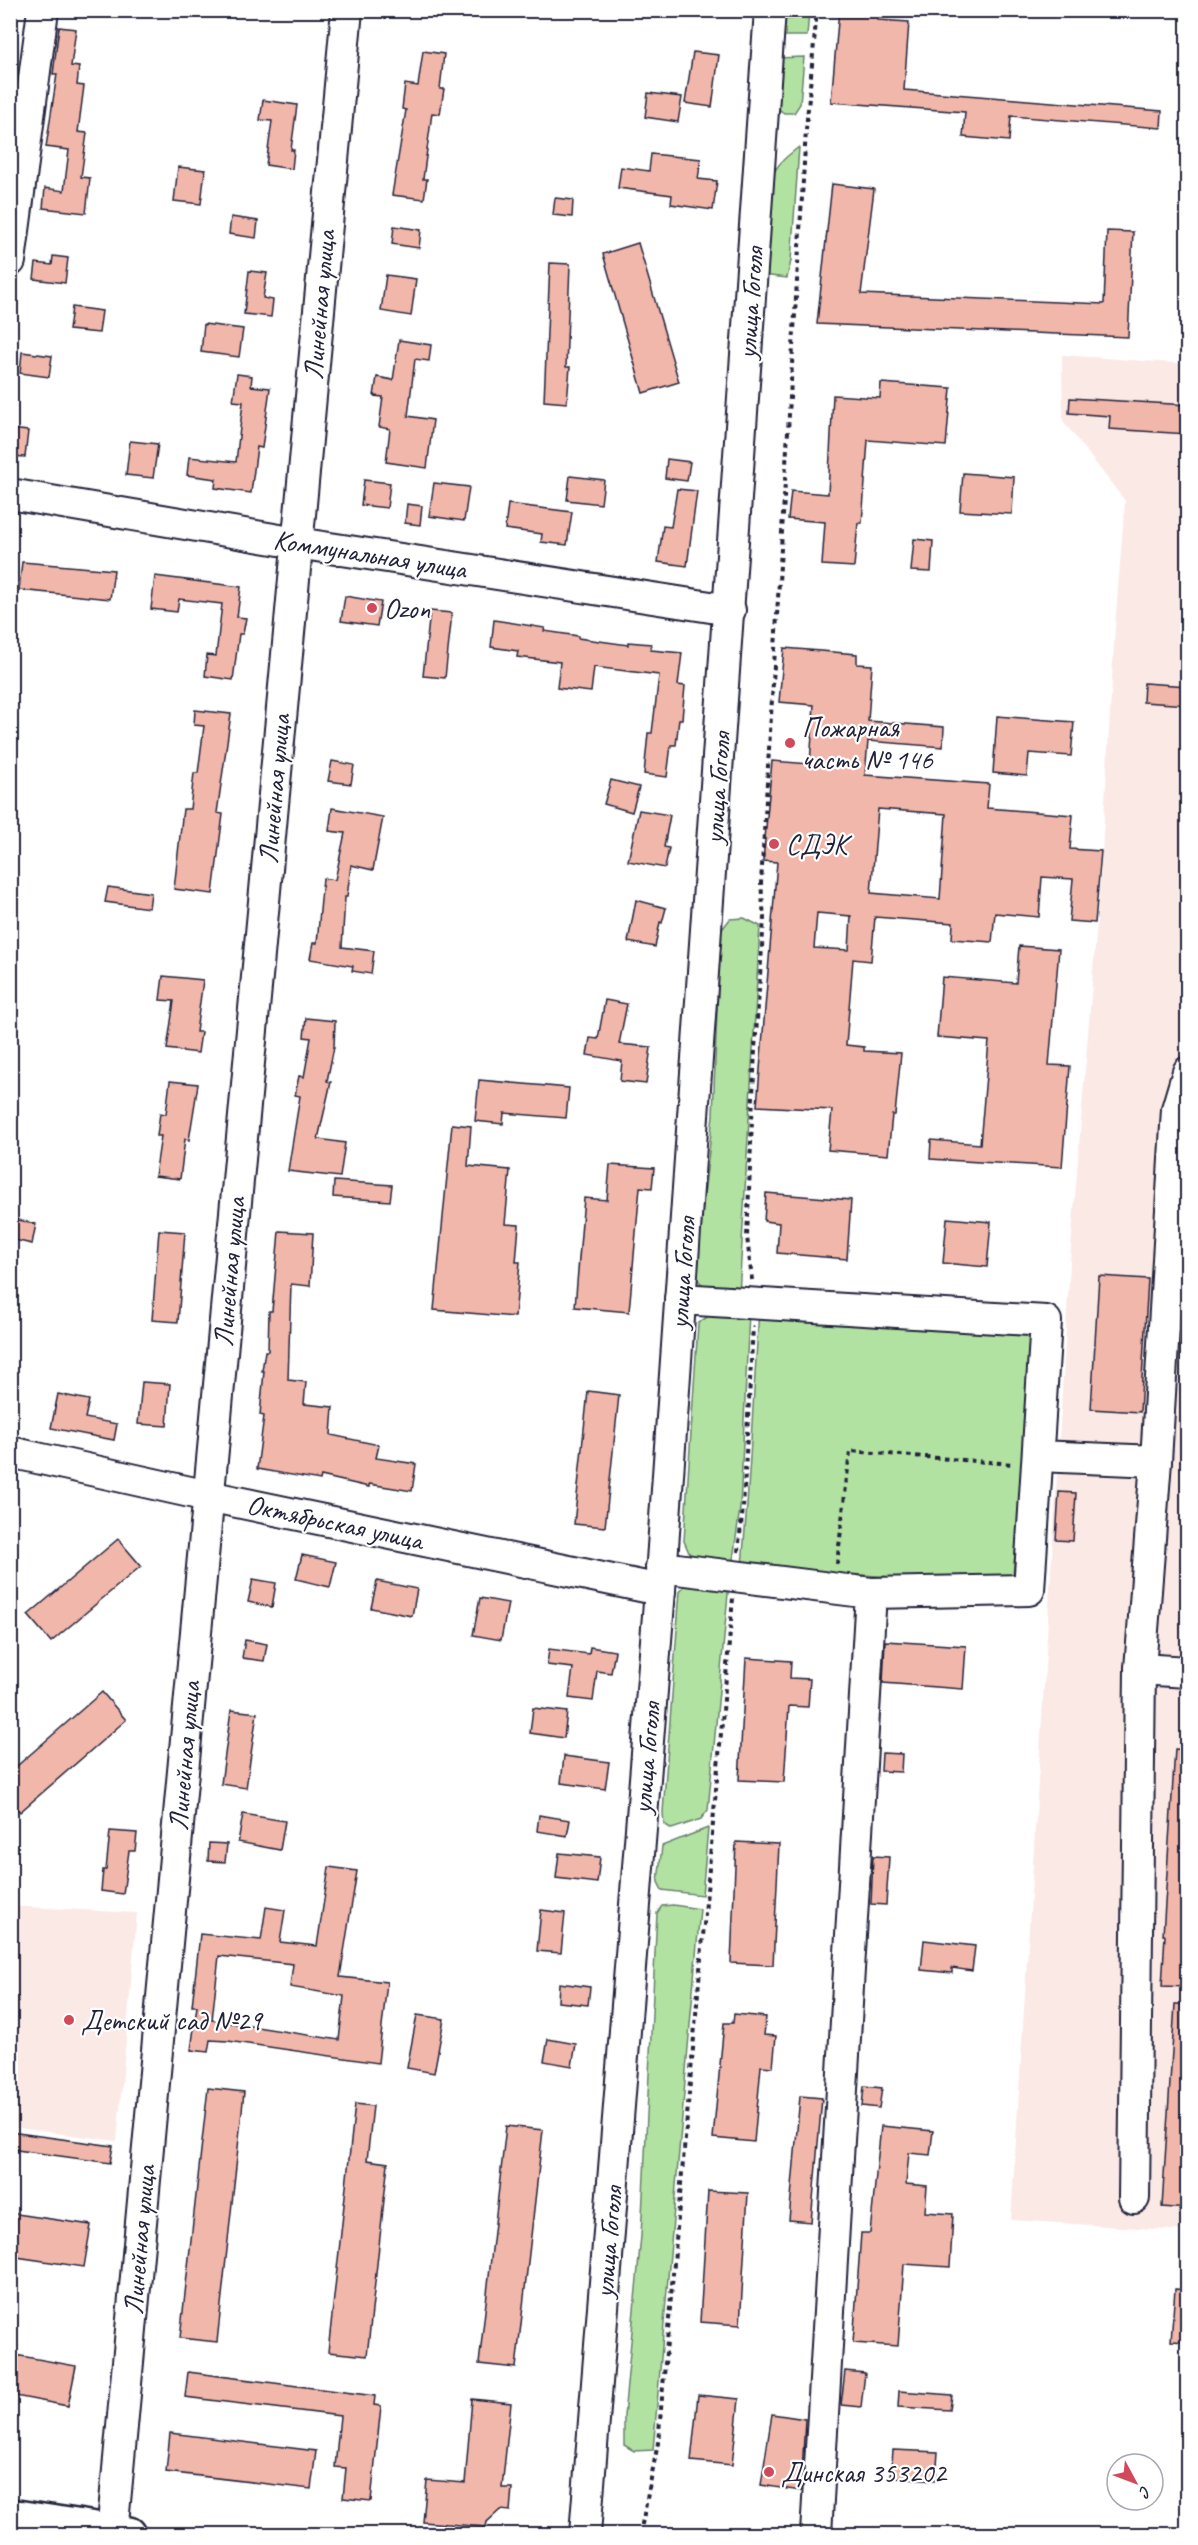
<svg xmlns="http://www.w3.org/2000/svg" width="1198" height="2545" font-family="Caveat,sans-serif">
<rect width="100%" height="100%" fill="#fff"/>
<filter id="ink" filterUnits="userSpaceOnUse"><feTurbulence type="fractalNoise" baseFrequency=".0167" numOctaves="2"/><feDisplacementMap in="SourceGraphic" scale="12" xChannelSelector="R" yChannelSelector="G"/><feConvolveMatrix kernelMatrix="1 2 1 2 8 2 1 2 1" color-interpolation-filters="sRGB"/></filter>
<g filter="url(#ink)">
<!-- built -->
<g fill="#fbe9e6">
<polygon points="1062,355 1187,364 1187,2231 1011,2220 1071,1247 1101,871 1115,627 1125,501 1063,421"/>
<polygon points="10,1906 137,1913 117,2141 11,2127"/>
</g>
<!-- green -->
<g fill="#b2e2a2" stroke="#6a826e" stroke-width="1.5">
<polygon points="793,11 809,11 807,36 780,36 780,19 792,19"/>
<polygon points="804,57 800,104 794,113 784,113 772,104 777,58"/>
<path d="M799 147 791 261 787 278 762 275C764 244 762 197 776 169 782 159 790 154 799 147Z"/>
<polygon points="744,918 760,926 739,1295 708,1290 695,1277 713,1115 720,932 730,919"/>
<polygon points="759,1310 1036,1327 1012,1586 742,1566 747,1506"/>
<path d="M749 1311 740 1508 732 1567 690 1555 684 1541 698 1324C711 1310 730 1312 749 1311Z"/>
<polygon points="729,1583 708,1810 701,1819 672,1829 664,1824 663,1812 680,1591 686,1584"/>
<polygon points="708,1828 702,1895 662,1890 658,1882 662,1846"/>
<polygon points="673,1905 700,1909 653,2450 634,2451 624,2445 624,2416 641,2236 657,1913 662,1906"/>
</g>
<!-- building -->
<g fill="#f1b7aa" stroke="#22223b" stroke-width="1.5" fill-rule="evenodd">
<polygon points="839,10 879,10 878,20 909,22 904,90 1162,111 1161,128 1011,116 1009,141 963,137 965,112 831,102"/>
<polygon points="59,27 76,29 71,66 79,67 77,85 84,86 78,132 87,133 81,177 90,178 86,213 43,208 45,188 64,191 69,150 46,147 57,74 53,74"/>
<polygon points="423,51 444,54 440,89 444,89 440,114 432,113 423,179 427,179 424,199 392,195 406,110 402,109 405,84 418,86"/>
<polygon points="693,52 719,55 712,107 685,103"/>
<polygon points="648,93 682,97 678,122 645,117"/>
<polygon points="263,100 297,105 291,150 294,150 292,169 266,165 272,121 260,120"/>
<polygon points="651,154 701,159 698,179 717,181 713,210 671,204 672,195 618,188 621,167 649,171"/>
<polygon points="178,167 205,170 201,204 174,201"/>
<polygon points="832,184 874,189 861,294 1104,304 1107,231 1133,232 1128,337 817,324"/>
<polygon points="555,198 573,200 572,217 553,215"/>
<polygon points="231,217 258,221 256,238 229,234"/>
<polygon points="394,226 421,230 419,248 392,244"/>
<polygon points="638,243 679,382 643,393 603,254"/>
<polygon points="53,256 68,258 65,283 34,279 36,263 52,265"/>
<polygon points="550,263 570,264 566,367 570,367 567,403 544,401"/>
<polygon points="249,271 267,273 263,298 273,300 271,317 244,314"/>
<polygon points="386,275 416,279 411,316 381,311"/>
<polygon points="72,307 102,311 99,333 69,330"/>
<polygon points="204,324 243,329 239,357 201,352"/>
<polygon points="399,340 431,345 429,361 415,359 408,416 433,420 427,468 386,462 390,429 379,427 383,397 374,396 377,377 393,380"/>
<polygon points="22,352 52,356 49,377 20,373"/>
<polygon points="237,374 252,376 251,386 270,388 262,448 257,447 251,493 215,488 216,479 187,475 189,457 236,462 243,402 233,401"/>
<polygon points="881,383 951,388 946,446 868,440 862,523 858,523 854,567 822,565 825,522 788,519 791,491 828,494 833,395 880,398"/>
<polygon points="1070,398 1188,405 1188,434 1109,429 1110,416 1069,413"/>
<polygon points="10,429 28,431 25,457 10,456"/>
<polygon points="130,441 158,444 153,478 126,475"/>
<polygon points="667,459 690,462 687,481 665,478"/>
<polygon points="963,473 1014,477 1012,514 960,511"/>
<polygon points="570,476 604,480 601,504 567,500"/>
<polygon points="364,480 390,483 387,508 361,505"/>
<polygon points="434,483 469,487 464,521 429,516"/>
<polygon points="677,489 697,491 687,566 658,562 663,526 671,527"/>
<polygon points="407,504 422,506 420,525 405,523"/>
<polygon points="508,504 572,512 567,545 541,542 542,534 505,529"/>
<polygon points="914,539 933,541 931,572 911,571"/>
<polygon points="22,562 114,570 110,599 19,590"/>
<polygon points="155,576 241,587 237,617 246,618 243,634 239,634 233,680 205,676 207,655 216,656 222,604 179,599 177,612 151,609"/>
<polygon points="345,596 381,602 377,626 341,621"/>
<polygon points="430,611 452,613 445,678 423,676"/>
<polygon points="494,620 545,628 544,631 578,636 578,638 628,645 628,642 651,644 651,650 682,653 678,685 685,686 682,719 679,719 676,745 671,745 667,777 644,774 648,733 652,733 659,675 594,667 591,692 557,688 560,662 517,657 518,651 491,647"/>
<path d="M784 648 857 654V664L872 665 868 721 944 727 943 747 868 741 865 775 989 784 987 808 1073 815 1070 849 1101 851 1095 923 1069 921 1073 879 1042 877 1039 917 995 913 992 942 952 939 953 923 875 917 871 961 853 959 846 1045 864 1047V1051L901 1053 895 1115H892L888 1155 828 1150 832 1110 757 1106 777 862 763 861 772 761 810 764 814 705 779 702ZM878 809 946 814 940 899 871 893ZM817 913 851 916 849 950 814 948Z"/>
<polygon points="1144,683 1188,686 1188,705 1143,702"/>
<polygon points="195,710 231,714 217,813 223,814 213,894 174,889 183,809 190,809 194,773 198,773 204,726 194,725"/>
<polygon points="997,716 1074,722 1071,756 1029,753 1027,776 993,773"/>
<polygon points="332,761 354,765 351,784 328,781"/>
<polygon points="611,780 639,787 632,812 604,804"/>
<polygon points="332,808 383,817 373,870 351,865 347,897 345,897 342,947 374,951 371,974 352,971 353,966 310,959 313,943 317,943 323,878 335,880 345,833 329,831"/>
<polygon points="639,810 670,815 664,847 669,848 665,868 628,861"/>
<polygon points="108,887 151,893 149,908 105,902"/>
<polygon points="636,900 666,908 662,923 660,922 655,947 628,942"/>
<polygon points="1019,946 1059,949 1049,1065 1070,1066 1062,1167 930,1159 931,1140 980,1144 989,1041 937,1037 942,977 1016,983"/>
<polygon points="163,976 203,980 196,1032 201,1032 198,1053 167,1049 174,1001 160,1000"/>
<polygon points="605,1000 627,1004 619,1044 651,1047 646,1084 620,1081 622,1061 587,1055 590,1038 598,1039"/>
<polygon points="306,1018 335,1021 334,1047 327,1081 331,1082 318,1139 345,1143 340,1177 288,1171 300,1096 295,1095 299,1076 304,1077 311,1038 304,1037"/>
<polygon points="479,1080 569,1088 566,1118 504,1113 503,1124 475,1121"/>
<polygon points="170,1081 198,1084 189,1140 185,1139 180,1179 155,1176 161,1136 157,1136 160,1113 166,1114"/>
<polygon points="452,1124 471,1126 468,1166 510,1170 505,1224 519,1225 516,1262 520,1262 515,1317 434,1310"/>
<polygon points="610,1165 654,1168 652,1188 640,1187 629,1312 575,1307 584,1198 607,1200"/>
<polygon points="334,1181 392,1185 390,1201 333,1197"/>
<polygon points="766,1193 851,1200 847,1259 777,1253 779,1223 764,1221"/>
<polygon points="10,1218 36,1224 32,1244 10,1239"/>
<polygon points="947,1218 991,1222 987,1267 943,1263"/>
<polygon points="159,1230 185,1232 178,1322 152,1320"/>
<polygon points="279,1231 313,1233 310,1286 291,1284 288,1380 306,1382 304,1404 333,1407 331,1435 379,1445 376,1458 416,1464 412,1491 369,1484 369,1487 321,1476 320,1480 257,1469 264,1416 260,1415 264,1371 262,1371 265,1351 268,1351 269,1311 272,1311"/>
<polygon points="1099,1276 1148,1279 1140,1412 1091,1409"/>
<polygon points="142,1382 170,1384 167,1426 138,1424"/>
<polygon points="588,1391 619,1395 605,1527 574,1524"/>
<polygon points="58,1394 89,1400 85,1418 117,1424 114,1440 51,1428"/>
<polygon points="1059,1492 1076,1493 1073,1541 1056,1540"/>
<polygon points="118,1539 141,1566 51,1642 28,1615"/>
<polygon points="302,1555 336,1562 330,1587 296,1579"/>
<polygon points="253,1579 276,1583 272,1607 248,1602"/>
<polygon points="377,1581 417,1589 412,1616 371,1608"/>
<polygon points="480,1598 508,1603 501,1640 473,1635"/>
<polygon points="245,1640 267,1644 264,1661 242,1658"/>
<polygon points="885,1641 966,1646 963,1689 883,1683"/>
<polygon points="590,1647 615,1651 611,1673 597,1671 593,1701 569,1698 573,1668 547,1665 549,1649 589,1654"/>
<polygon points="746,1658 791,1661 790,1678 810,1679 808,1707 789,1706 784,1782 739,1780"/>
<polygon points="102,1692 126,1720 20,1812 10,1801 10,1772"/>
<polygon points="533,1708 567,1712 564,1738 530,1733"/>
<polygon points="231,1710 257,1713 246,1788 221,1784"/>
<polygon points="1175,1749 1188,1750 1188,1987 1162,1986 1165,1935 1163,1935"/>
<polygon points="882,1753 902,1754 901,1772 881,1771"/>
<polygon points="564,1756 609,1762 605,1789 561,1783"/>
<polygon points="243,1814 285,1821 280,1850 238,1842"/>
<polygon points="539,1815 570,1820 567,1836 537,1831"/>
<polygon points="110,1831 137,1833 135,1851 129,1851 123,1894 101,1891 103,1870 106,1870"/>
<polygon points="736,1842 779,1844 773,1965 731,1963"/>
<polygon points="209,1843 227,1844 225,1862 208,1861"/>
<polygon points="559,1853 600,1857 597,1883 556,1878"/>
<polygon points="873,1856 889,1857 886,1905 871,1904"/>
<path d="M329 1867 357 1871 340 1977 387 1982 378 2063 228 2041 210 2040 208 2052 191 2050 197 2006H192L200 1934 261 1940 266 1907 285 1910 280 1942 317 1946ZM219 1956 293 1964 290 1987 344 1996 339 2040 212 2020Z"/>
<polygon points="541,1910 565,1913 561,1953 537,1951"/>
<polygon points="924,1940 975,1946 972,1971 952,1968 952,1973 921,1970"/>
<polygon points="559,1983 590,1987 588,2005 558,2002"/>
<polygon points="1175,2004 1188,2004 1188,2209 1162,2207"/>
<polygon points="734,2014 766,2017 764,2035 776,2036 773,2067 761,2066 754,2142 713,2138 724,2023 733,2023"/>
<polygon points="417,2015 444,2019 434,2073 407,2068"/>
<polygon points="548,2039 576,2044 572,2066 544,2061"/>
<polygon points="864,2086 882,2088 879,2108 862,2106"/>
<polygon points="208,2088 244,2092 217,2342 180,2338"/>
<polygon points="800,2096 822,2098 811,2222 789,2220"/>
<polygon points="355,2104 373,2106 367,2160 388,2163 367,2356 328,2352"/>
<polygon points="506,2126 543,2130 516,2368 479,2364"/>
<polygon points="881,2126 933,2131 930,2155 909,2153 906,2184 927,2186 925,2212 953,2214 950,2267 904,2264 898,2346 853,2343 861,2233 870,2233"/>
<polygon points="10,2132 113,2146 110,2163 10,2149"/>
<polygon points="708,2191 748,2193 740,2325 700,2322"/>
<polygon points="10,2213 91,2225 84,2267 10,2256"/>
<polygon points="1175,2289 1188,2290 1188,2342 1171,2341"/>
<polygon points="10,2354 76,2366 68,2406 10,2395"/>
<polygon points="845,2371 865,2373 861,2407 841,2405"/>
<polygon points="188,2372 375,2396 374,2405 381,2406 371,2501 343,2498 346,2468 335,2467 340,2416 185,2397"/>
<polygon points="899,2391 952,2395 950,2410 898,2407"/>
<polygon points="698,2395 739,2399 732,2465 691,2461"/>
<polygon points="472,2399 511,2403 502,2488 512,2488 510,2511 500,2510 487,2522 486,2527 423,2522 427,2480 465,2483"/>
<polygon points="772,2414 805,2419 801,2491 761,2485"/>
<polygon points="170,2433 316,2451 311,2489 166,2472"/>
<polygon points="893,2450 938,2452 936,2480 891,2477"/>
</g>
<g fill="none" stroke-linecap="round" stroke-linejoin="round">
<defs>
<g id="minor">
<polyline points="10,261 43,10"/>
<polyline points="10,494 297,543 730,610"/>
<polyline points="680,1299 1046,1321 1029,1590 871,1593"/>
<polyline points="10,1452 208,1496 660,1590"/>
<polyline points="1038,1456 1156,1461 1177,1109 1188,1072"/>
<polyline points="661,1567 871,1593 816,2534"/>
<polyline points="1140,1669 1188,1672"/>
<polyline points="1134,2198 1140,1669 1156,1461"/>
<polyline points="112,2534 347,10"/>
<polyline points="585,2534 660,1590 770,10"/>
</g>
<polyline id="major" points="10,2516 129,2534"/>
</defs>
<!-- minor casing -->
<use href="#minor" stroke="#22223b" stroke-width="34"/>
<!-- major casing -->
<use href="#major" stroke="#22223b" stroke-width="38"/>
<!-- path -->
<g stroke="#22223b" stroke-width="4" stroke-dasharray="4.5 4.5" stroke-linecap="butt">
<polyline points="752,1280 747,1237 755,1049 764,918 761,883 806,130 817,10"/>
<polyline points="738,1552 743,1508 753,1326"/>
<polyline points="837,1564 850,1451 1013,1464"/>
<polyline points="640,2534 658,2443 733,1598"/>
</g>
<!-- minor -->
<use href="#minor" stroke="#fff" stroke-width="30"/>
<!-- major -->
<use href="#major" stroke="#fff" stroke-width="33"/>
</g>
</g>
<!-- markers -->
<g fill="#d1495b" stroke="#fff" stroke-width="2">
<circle cx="372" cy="608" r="6"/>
<circle cx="790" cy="743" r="6"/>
<circle cx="774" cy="844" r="6"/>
<circle cx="69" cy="2020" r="6"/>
<circle cx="769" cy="2472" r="6"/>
</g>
<g text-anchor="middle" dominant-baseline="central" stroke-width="4.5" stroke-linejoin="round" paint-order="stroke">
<!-- street labels -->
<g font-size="28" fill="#22223b" stroke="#fff">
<text transform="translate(750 303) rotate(-86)">улица Гоголя</text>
<text transform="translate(319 305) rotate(-85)">Линейная улица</text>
<text transform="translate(370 554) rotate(9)">Коммунальная улица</text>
<text transform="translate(717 788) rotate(-86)">улица Гоголя</text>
<text transform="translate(274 789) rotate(-85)">Линейная улица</text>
<text transform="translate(229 1272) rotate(-85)">Линейная улица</text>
<text transform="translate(682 1273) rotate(-86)">улица Гоголя</text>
<text transform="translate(335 1522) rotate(12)">Октябрьская улица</text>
<text transform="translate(184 1756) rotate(-85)">Линейная улица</text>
<text transform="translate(646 1758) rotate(-85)">улица Гоголя</text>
<text transform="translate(139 2240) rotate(-85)">Линейная улица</text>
<text transform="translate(608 2242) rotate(-85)">улица Гоголя</text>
</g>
<!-- poi labels -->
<g font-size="28" fill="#22223b" stroke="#fff" text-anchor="start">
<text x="384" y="608">Ozon</text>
<text x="802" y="727">Пожарная<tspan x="802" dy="32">часть № 146</tspan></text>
<text x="786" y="844">СДЭК</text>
<text x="81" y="2020">Детский сад №29</text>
<text x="781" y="2472">Динская 353202</text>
</g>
</g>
<!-- margin -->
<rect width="1198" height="2545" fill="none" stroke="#fff" stroke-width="36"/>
<rect x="18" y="18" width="1162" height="2509" fill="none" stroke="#22223b" stroke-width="2" filter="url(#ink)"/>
<!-- north arrow -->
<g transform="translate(1135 2482) rotate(131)"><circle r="28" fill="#ffffff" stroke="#a7a7b1" stroke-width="1.5"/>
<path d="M0-4.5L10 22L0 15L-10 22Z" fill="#d1495b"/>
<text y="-9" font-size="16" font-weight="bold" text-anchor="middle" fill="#22223b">С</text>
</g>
</svg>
